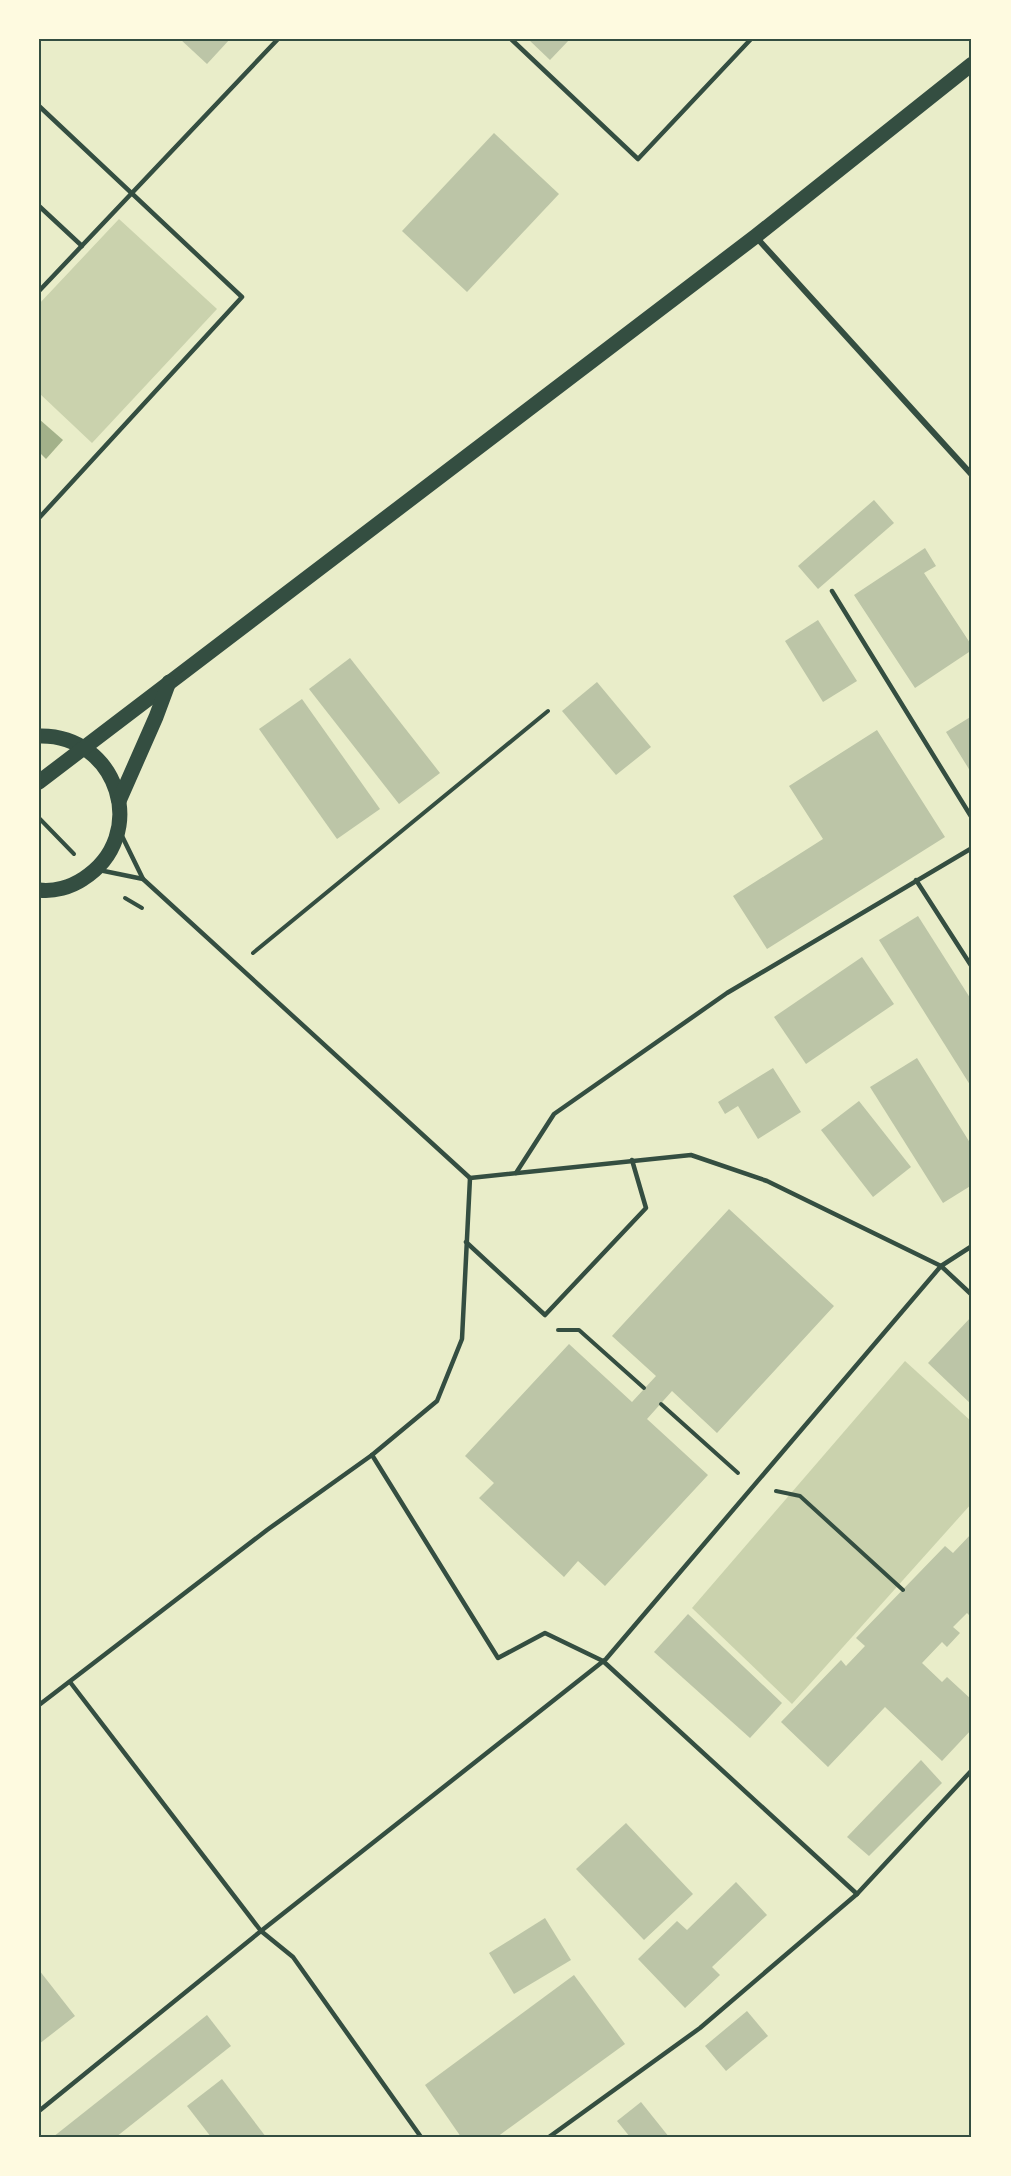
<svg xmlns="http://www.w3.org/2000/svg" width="1011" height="2176" font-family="Poppins,sans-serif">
<rect width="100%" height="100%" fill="#e9edc9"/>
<!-- green -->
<g fill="#cad2ad">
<polygon points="119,219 217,309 92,443 39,393 39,304"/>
<polygon points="905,1361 972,1422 972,1503 792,1704 692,1608"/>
</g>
<!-- water -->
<polygon fill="#a3b18a" points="39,419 63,440 46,459 39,452"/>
<!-- building -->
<g fill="#bcc5a7">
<polygon points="180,39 230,39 207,64"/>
<polygon points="528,39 570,39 550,60"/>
<polygon points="494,133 559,194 467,292 402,231"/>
<polygon points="874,500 894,523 818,589 798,566"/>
<polygon points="925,548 936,566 924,573 972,646 972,650 915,688 854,595"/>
<polygon points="818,620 857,681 823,702 785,641"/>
<polygon points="350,658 440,773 399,804 309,689"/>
<polygon points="597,682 651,747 616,775 562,711"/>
<polygon points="302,699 380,809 337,839 259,729"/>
<polygon points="972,716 972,774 946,732"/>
<polygon points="877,730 945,837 767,949 733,896 823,839 789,786"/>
<polygon points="918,916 972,1001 972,1088 879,940"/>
<polygon points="862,957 894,1004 806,1064 774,1017"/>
<polygon points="917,1058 972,1146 972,1185 943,1203 870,1087"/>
<polygon points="773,1068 801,1112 758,1139 738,1106 725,1114 718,1102"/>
<polygon points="859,1101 911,1167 873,1197 821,1130"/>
<polygon points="729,1209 834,1306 717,1433 672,1391 647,1419 708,1475 605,1586 578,1561 564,1577 479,1498 494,1483 465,1456 569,1344 632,1402 656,1376 612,1336"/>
<polygon points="972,1316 972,1405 928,1363"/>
<polygon points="972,1533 972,1618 967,1613 953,1627 960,1633 947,1647 942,1642 922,1663 942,1682 947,1677 972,1700 972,1729 942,1761 885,1707 828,1767 781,1722 841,1660 846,1666 865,1646 856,1638 945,1546 953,1553"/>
<polygon points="688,1614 782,1703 750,1738 654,1652"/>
<polygon points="921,1760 942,1783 869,1856 847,1837"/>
<polygon points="626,1823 693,1894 644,1940 576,1869"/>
<polygon points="736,1882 767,1915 712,1967 720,1975 685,2008 638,1959 677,1921 687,1930"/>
<polygon points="545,1918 571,1960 514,1994 489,1953"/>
<polygon points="39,1970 75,2016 39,2044"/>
<polygon points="574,1975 625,2044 497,2137 461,2137 425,2085"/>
<polygon points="747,2011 768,2036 726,2071 705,2046"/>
<polygon points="207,2015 231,2046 116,2137 53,2137"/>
<polygon points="222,2079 266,2137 211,2137 187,2106"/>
<polygon points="641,2102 669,2137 630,2137 617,2121"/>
</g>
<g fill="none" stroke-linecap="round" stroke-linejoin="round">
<!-- path -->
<g stroke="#344e41" stroke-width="4">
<polyline points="39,818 74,854"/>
<polyline points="125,898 142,908"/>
<polyline points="253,953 548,711"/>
<polyline points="558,1330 579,1330 644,1388"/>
<polyline points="661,1404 738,1473"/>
<polyline points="776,1491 800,1496 903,1590"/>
</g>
<!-- service -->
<g stroke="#344e41" stroke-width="4.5">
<polyline points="511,39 638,159 751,39"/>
<polyline points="39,106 242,297 39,518"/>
<polyline points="39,206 82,246"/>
<polyline points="39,291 278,39"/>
<polyline points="832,591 972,818"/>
<polyline points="99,870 143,879 122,836"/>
<polyline points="916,880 972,967"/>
<polyline points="516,1173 554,1114 727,993 972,848"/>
<polyline points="466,1242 545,1315 646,1208 632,1160"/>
<polyline points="972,1246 941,1266 972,1295"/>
<polyline points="372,1455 498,1658 545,1633 603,1661 857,1894"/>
<polyline points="70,1682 261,1931 293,1957 421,2137"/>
<polyline points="39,1705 267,1530 372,1455 437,1401 462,1339 470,1178"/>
<polyline points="39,2111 261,1931 606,1659 941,1266 767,1181 691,1155 470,1178 143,879"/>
<polyline points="549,2137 700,2028 857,1894 972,1770"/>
</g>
<!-- minor -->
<polyline stroke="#344e41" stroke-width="6" points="756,237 972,475"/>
<!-- primary -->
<g stroke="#344e41" stroke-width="15">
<path d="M39 736C118 734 151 836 83 879 71 887 54 892 39 890"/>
<polyline points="39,782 756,236 972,64"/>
<polyline points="119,801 156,717 169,682"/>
</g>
</g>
<!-- border -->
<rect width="1011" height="2176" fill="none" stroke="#fefae0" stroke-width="81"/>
<rect x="40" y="40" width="930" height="2096" fill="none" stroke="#344e41" stroke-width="2"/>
</svg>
